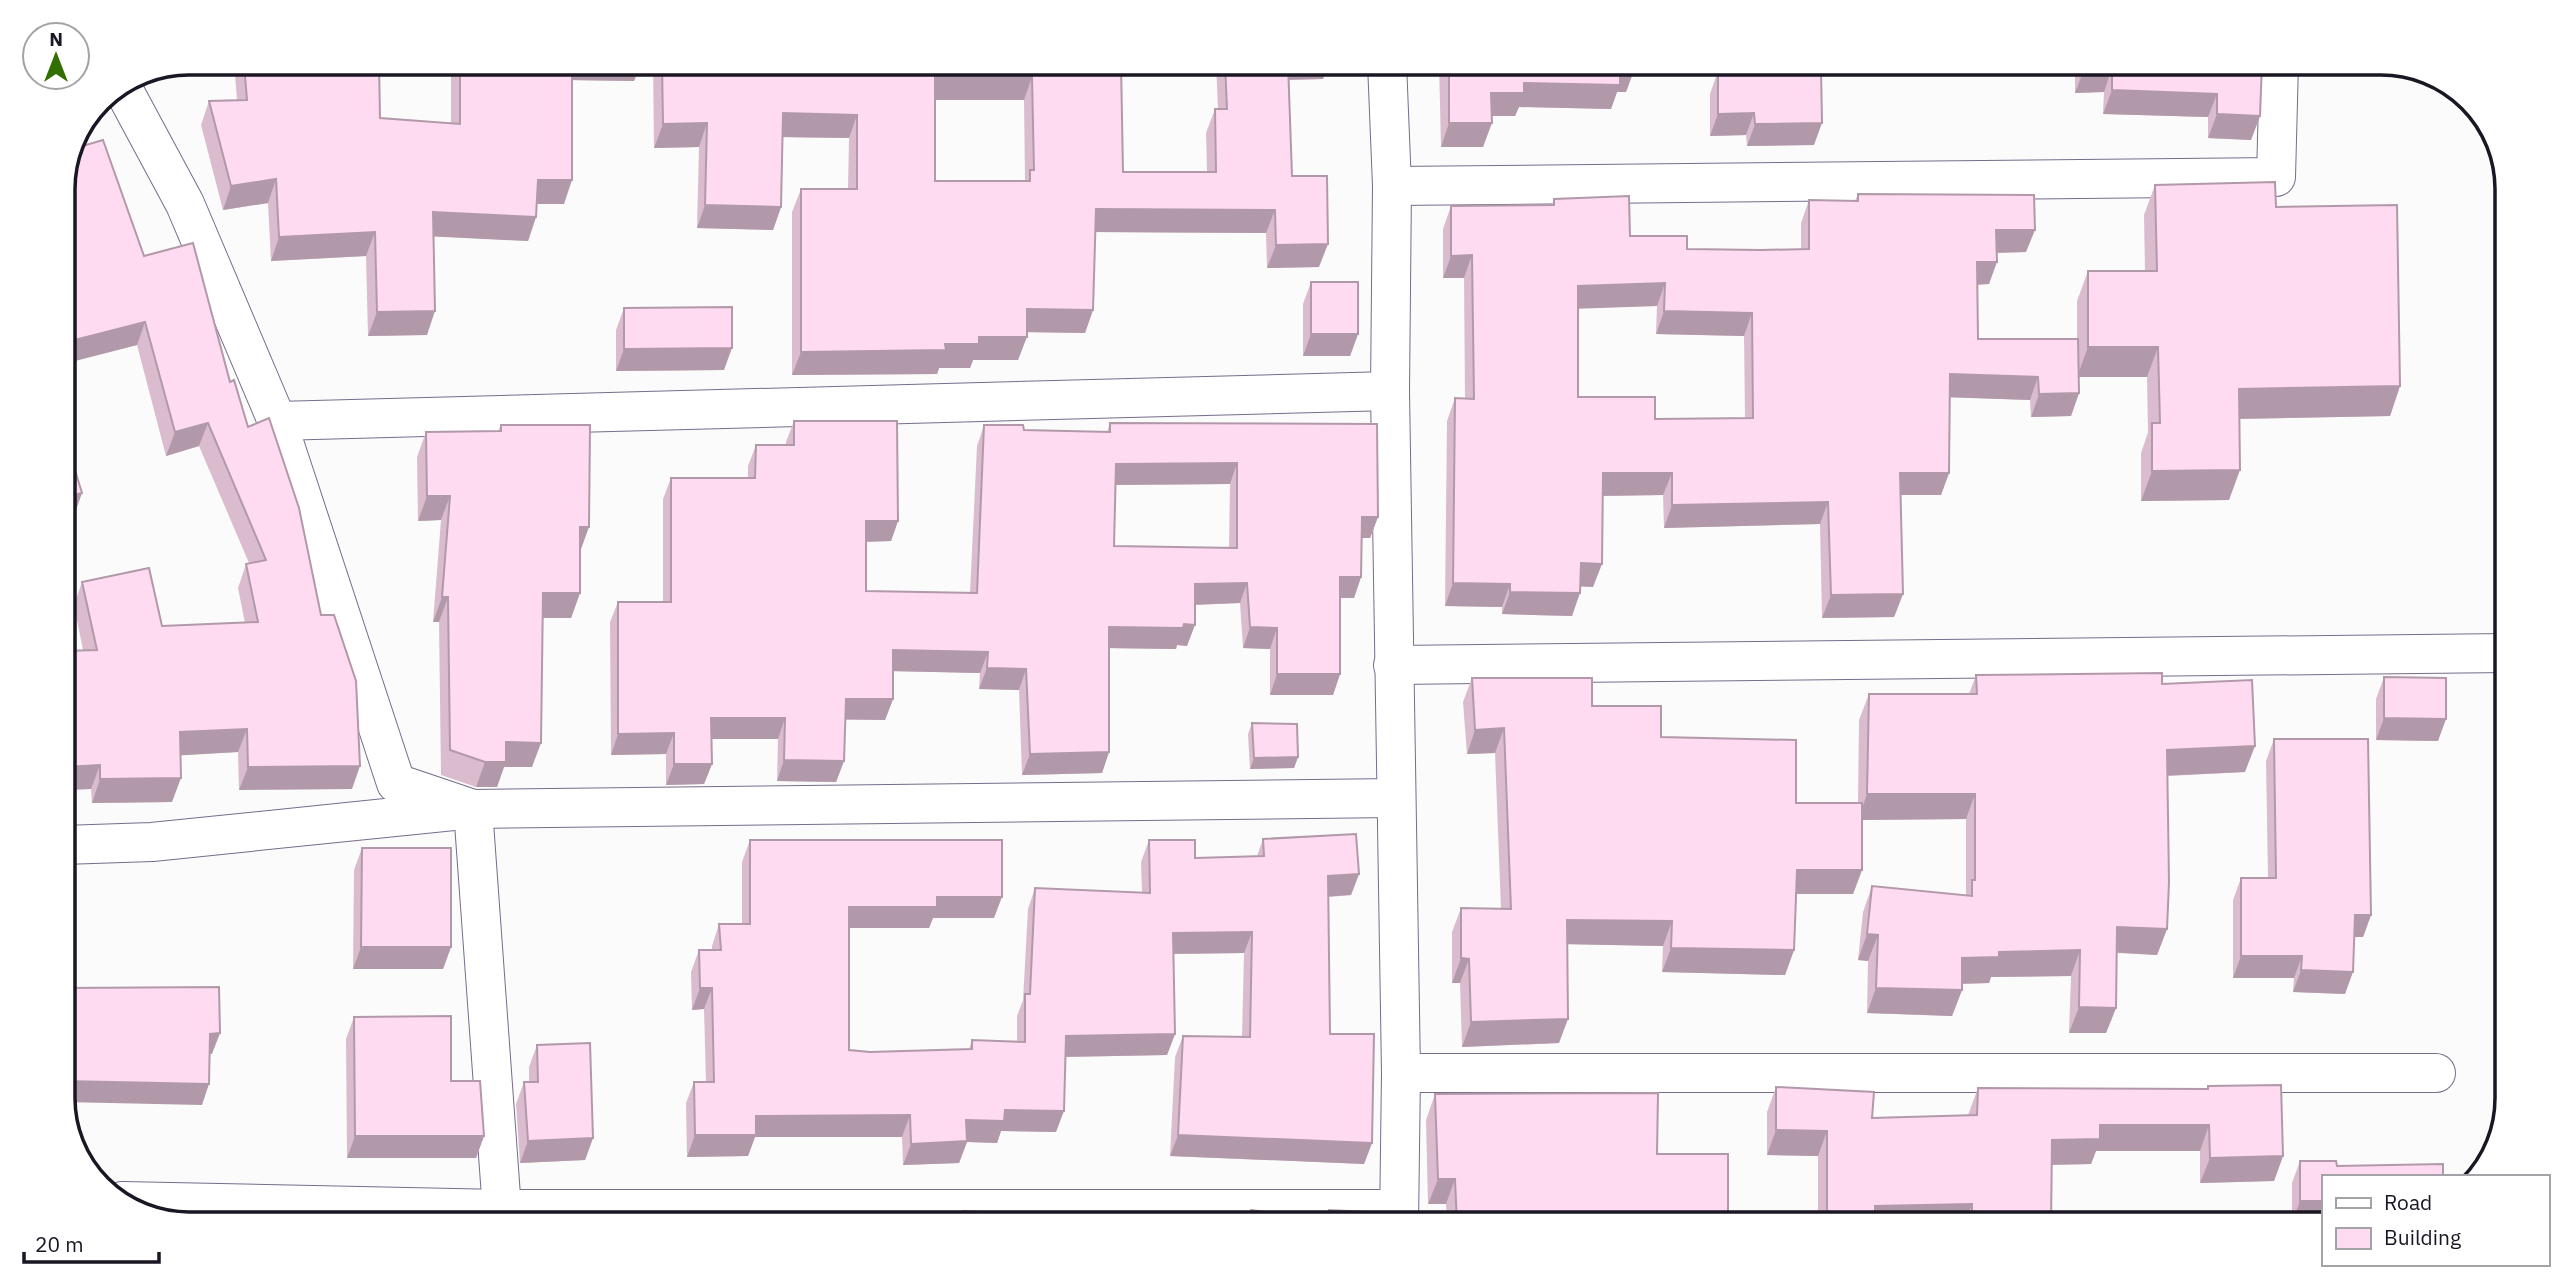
<svg xmlns="http://www.w3.org/2000/svg" width="2570" height="1287" font-family="'IBM Plex Sans',sans-serif">
<rect width="100%" height="100%" fill="#fbfbfb"/>
<g fill="none" stroke-linecap="round" stroke-linejoin="round">
<defs>
<g id="street">
<polyline points="1387,63 1392,186 1390,391 1401,1073 1399,1224"/>
<polyline points="121,85 185,204 277,421 396,783 473,809 503,1224"/>
<polyline points="1392,186 2276,177 2279,63"/>
<polyline points="277,421 1390,391"/>
<polyline points="1393,665 2507,653"/>
<polyline points="63,845 152,842 473,809 1395,798"/>
<polyline points="1401,1073 2436,1073"/>
<polyline points="122,1201 502,1209 1399,1209"/>
</g>
</defs>
<!-- street casing -->
<use href="#street" stroke="#756d8c" stroke-width="40"/>
<!-- street -->
<use href="#street" stroke="#fff" stroke-width="38"/>
</g>
<!-- wall -->
<g fill="#dbbccf" fill-rule="evenodd">
<path d="M234 63H641L634 81 572 80 564 204H537L536 217 528 241 433 236 427 335 368 336 366 256 271 261 268 203 223 210 201 125 209 101 237 100ZM379 74H451V123L380 118Z"/>
<path d="M653 63H1121L1123 172H1207L1206 133 1215 109H1218L1216 63H1329L1323 79 1289 80 1292 176 1319 267 1267 268 1266 233 1095 232 1093 310 1085 333 1027 332 1018 360H973L970 368H939L937 374 792 375V212L801 189H848L849 138 783 137 781 207 773 230 697 228 699 147 654 148ZM935 100H1024L1025 181H935Z"/>
<polygon points="1439,63 1635,63 1626,92 1617,92 1611,109 1519,107 1515,116 1492,116 1483,147 1441,147"/>
<polygon points="2075,63 2262,63 2260,116 2251,140 2208,138 2208,117 2103,114 2104,92 2075,93"/>
<polygon points="1718,71 1814,145 1747,146 1746,135 1710,136 1710,94"/>
<polygon points="63,181 144,256 230,382 352,789 239,790 238,752 180,755 172,802 92,803 91,789 63,790 63,651 83,650 74,605 82,582 162,626 245,623 238,588 246,564 249,563 199,446 166,456 137,345 63,364"/>
<path d="M2155 185 2276 207 2400 386 2390 416 2240 419 2229 500 2141 501V453L2148 432 2147 377H2078L2079 393 2071 416 2031 417 2030 400 1950 397 1949 473 1941 495H1901L1903 594 1894 617 1822 618 1820 524 1664 528 1663 495 1603 496 1593 587 1580 586 1572 616 1502 614V607L1445 606 1447 421 1455 398 1465 399 1464 278H1443V229L1451 206 1552 205 1554 199 1630 236 1687 249 1761 250 1801 249V223L1809 200 1855 201 1858 194 2026 252 1997 253 1989 284 1977 285 1978 339H2077V301L2088 271H2145L2144 215ZM1657 306 1656 334 1744 336 1745 418 1655 419 1578 397V308Z"/>
<polygon points="1311,282 1358,334 1350,356 1303,356 1303,304"/>
<polygon points="624,308 724,370 616,371 616,330"/>
<path d="M794 421 898 521 891 541 866 542V591L970 593 977 446 984 425 1024 430 1107 432 1110 423 1377 424 1378 517 1370 538H1362L1361 577 1354 598H1340V674L1333 695H1270V649L1243 648 1240 603 1195 605 1187 646 1177 645 1176 649 1109 648V752L1102 773 1022 775 1019 690 979 689 980 673 893 671V699L885 720H845L844 761 836 782 777 781 778 739H711L712 764 704 784 666 785V754L611 755 610 622 618 602H663V499L671 478H748V466L756 445H786V442ZM1230 484 1229 548 1114 546 1116 485Z"/>
<polygon points="501,425 580,552 580,593 571,618 542,618 532,767 504,767 497,787 476,787 441,775 439,622 433,622 441,520 418,521 417,457 426,432 498,431"/>
<polygon points="1976,675 2162,684 2245,772 2168,776 2167,929 2157,955 2117,953 2116,1008 2106,1033 2069,1033 2071,976 1991,977 1989,983 1962,984 1962,990 1952,1016 1867,1013 1868,961 1858,960 1863,912 1872,886 1966,895 1966,819 1862,820 1862,870 1853,894 1796,894 1794,950 1785,975 1662,972 1663,946 1567,944 1559,1043 1462,1047 1460,983 1452,983 1452,932 1461,908 1501,909 1495,753 1467,754 1463,702 1472,678 1592,706 1661,737 1796,803 1858,803 1859,720 1869,694 1969,694"/>
<polygon points="2384,677 2438,741 2376,740 2376,699"/>
<polygon points="1252,723 1298,757 1294,768 1250,769 1248,734"/>
<polygon points="2274,739 2371,915 2363,937 2355,937 2345,994 2293,992 2294,978 2233,978 2233,900 2241,878 2268,878 2266,761"/>
<polygon points="1263,839 1359,874 1351,895 1329,897 1330,1034 1372,1143 1364,1164 1170,1156 1175,1057 1183,1036 1242,1037 1244,953 1173,954 1175,1034 1167,1055 1065,1057 1056,1132 1001,1131 997,1143 967,1142 959,1163 903,1165 902,1137 755,1137 748,1156 687,1157 686,1103 694,1082 706,1082 704,1009 692,1010 691,972 699,950 712,950 712,946 719,924 742,924 742,862 750,840 994,918 933,918 929,928 849,928 849,1050 870,1052 969,1049 972,1040 1017,1041 1017,1016 1023,1000 1028,909 1035,888 1142,893 1141,862 1149,840 1195,858 1257,856"/>
<polygon points="362,848 451,947 443,969 353,969 354,870"/>
<polygon points="354,1017 451,1081 484,1136 476,1158 347,1158 346,1039"/>
<polygon points="537,1045 593,1138 585,1160 520,1163 516,1104 524,1082 529,1082 529,1067"/>
<polygon points="2208,1086 2283,1156 2274,1181 2200,1183 2200,1151 2096,1151 2091,1164 2052,1165 2051,1224 1818,1224 1818,1156 1767,1155 1767,1112 1776,1087 1872,1118 1968,1115 1978,1088 2207,1089"/>
<polygon points="1435,1094 1657,1154 1728,1224 1447,1224 1446,1204 1428,1204 1426,1120"/>
<polygon points="2300,1161 2337,1166 2292,1223 2292,1183"/>
<polygon points="1251,1210 1325,1220 1329,1210 1368,1224 1161,1224 1163,1219 1248,1219"/>
</g>
<!-- shaded-wall -->
<g fill="#b299a9">
<polygon points="375,63 455,63 451,74 371,74"/>
<polygon points="570,63 641,63 634,81 564,80"/>
<polygon points="1286,63 1329,63 1323,79 1280,80"/>
<polygon points="1620,68 1635,68 1626,92 1617,92 1611,109 1519,107 1515,116 1483,116 1491,93 1524,83"/>
<polygon points="2112,68 2104,92 2075,93 2084,69"/>
<polygon points="935,77 1032,77 1024,100 927,100"/>
<polygon points="2112,90 2217,94 2208,117 2103,114"/>
<polygon points="783,113 857,115 849,138 775,137"/>
<polygon points="1754,113 1746,135 1710,136 1718,114"/>
<polygon points="2217,114 2260,116 2251,140 2208,138"/>
<polygon points="707,123 699,147 654,148 663,124"/>
<polygon points="1449,123 1492,123 1483,147 1441,147"/>
<polygon points="1822,123 1814,145 1747,146 1755,124"/>
<polygon points="276,179 268,203 223,210 231,186"/>
<polygon points="538,180 572,180 564,204 530,204"/>
<polygon points="705,205 781,207 773,230 697,228"/>
<polygon points="1096,209 1275,210 1266,233 1087,232"/>
<polygon points="433,212 536,217 528,241 424,236"/>
<polygon points="1996,230 2035,230 2026,252 1988,253"/>
<polygon points="375,232 366,256 271,261 279,237"/>
<polygon points="1328,244 1319,267 1267,268 1276,245"/>
<polygon points="1472,255 1464,278 1443,278 1451,256"/>
<polygon points="1977,262 1997,262 1989,284 1968,285"/>
<polygon points="1665,283 1657,306 1570,309 1578,286"/>
<polygon points="1027,309 1093,310 1085,333 1018,332"/>
<polygon points="435,311 427,335 368,336 377,312"/>
<polygon points="1664,311 1752,313 1744,336 1656,334"/>
<polygon points="145,322 137,345 63,364 63,343"/>
<polygon points="1311,334 1358,334 1350,356 1303,356"/>
<polygon points="979,337 1027,337 1018,360 973,360 970,368 939,368 937,374 792,375 801,352 945,344"/>
<polygon points="2088,347 2158,347 2147,377 2077,377"/>
<polygon points="732,348 724,370 616,371 624,349"/>
<polygon points="1950,374 2038,377 2030,400 1941,397"/>
<polygon points="2400,386 2390,416 2229,419 2239,389"/>
<polygon points="2079,393 2071,416 2031,417 2039,394"/>
<polygon points="208,423 199,446 166,456 175,432"/>
<polygon points="1237,463 1230,484 1108,485 1116,464"/>
<polygon points="2240,470 2229,500 2141,501 2152,471"/>
<polygon points="1603,473 1672,473 1663,495 1595,496"/>
<polygon points="1900,473 1949,473 1941,495 1892,495"/>
<polygon points="82,493 74,516 63,519 63,498"/>
<polygon points="427,496 450,496 441,520 418,521"/>
<polygon points="1828,502 1820,524 1664,528 1672,505"/>
<polygon points="1362,517 1378,517 1370,538 1355,538"/>
<polygon points="866,521 898,521 891,541 858,542"/>
<polygon points="580,527 589,527 580,552"/>
<polygon points="1581,563 1602,564 1593,587 1572,586"/>
<polygon points="1340,577 1361,577 1354,598 1333,598"/>
<polygon points="1247,583 1240,603 1187,605 1195,584"/>
<polygon points="1453,583 1510,584 1502,607 1445,606"/>
<polygon points="1510,592 1580,593 1572,616 1502,614"/>
<polygon points="543,593 580,593 571,618 534,618"/>
<polygon points="1903,594 1894,617 1822,618 1831,595"/>
<polygon points="442,597 448,597 439,622 433,622"/>
<polygon points="1184,624 1195,625 1187,646 1177,645 1176,649 1101,648 1109,627"/>
<polygon points="1250,627 1277,628 1270,649 1243,648"/>
<polygon points="893,650 988,652 980,673 886,671"/>
<polygon points="987,668 1026,669 1019,690 979,689"/>
<polygon points="1277,674 1340,674 1333,695 1270,695"/>
<polygon points="846,699 893,699 885,720 838,719"/>
<polygon points="711,718 785,718 778,739 704,739"/>
<polygon points="2384,718 2446,719 2438,741 2376,740"/>
<polygon points="1504,728 1495,753 1467,754 1475,730"/>
<polygon points="247,729 238,752 171,756 180,732"/>
<polygon points="674,733 666,754 611,755 618,734"/>
<polygon points="506,742 541,743 532,767 504,767 497,787 476,787 485,762"/>
<polygon points="2255,746 2245,772 2158,776 2167,750"/>
<polygon points="1109,752 1102,773 1022,775 1030,754"/>
<polygon points="1298,757 1294,768 1250,769 1254,758"/>
<polygon points="784,760 844,761 836,782 777,781"/>
<polygon points="674,764 712,764 704,784 666,785"/>
<polygon points="100,765 91,789 63,790 63,767"/>
<polygon points="360,766 352,789 239,790 248,767"/>
<polygon points="181,778 172,802 92,803 100,779"/>
<polygon points="1867,794 1975,794 1966,819 1858,820"/>
<polygon points="1797,870 1862,870 1853,894 1788,894"/>
<polygon points="1359,874 1351,895 1321,897 1328,876"/>
<polygon points="937,897 1002,897 994,918 933,918 929,928 841,928 849,907"/>
<polygon points="2355,915 2371,915 2363,937 2347,937"/>
<polygon points="1567,920 1672,921 1663,946 1558,944"/>
<polygon points="2117,927 2167,929 2157,955 2108,952"/>
<polygon points="1252,932 1244,953 1165,954 1173,933"/>
<polygon points="1867,934 1878,935 1868,961 1858,960"/>
<polygon points="361,947 451,947 443,969 353,969"/>
<polygon points="1671,948 1794,950 1785,975 1662,972"/>
<polygon points="2080,950 2071,976 1991,977 1989,983 1953,984 1962,958 1999,952"/>
<polygon points="2241,956 2302,956 2294,978 2233,978"/>
<polygon points="1461,958 1469,959 1460,983 1452,983"/>
<polygon points="2301,970 2353,972 2345,994 2293,992"/>
<polygon points="700,988 712,988 704,1009 692,1010"/>
<polygon points="1876,988 1962,990 1952,1016 1867,1013"/>
<polygon points="2079,1007 2116,1008 2106,1033 2069,1033"/>
<polygon points="1568,1019 1559,1043 1462,1047 1471,1022"/>
<polygon points="220,1033 212,1054 203,1054 210,1034"/>
<polygon points="1175,1034 1167,1055 1058,1057 1066,1036"/>
<polygon points="63,1081 209,1084 202,1105 63,1102"/>
<polygon points="1005,1110 1064,1111 1056,1132 1001,1131 997,1143 967,1142 959,1163 903,1165 911,1144 966,1120"/>
<polygon points="910,1115 902,1137 755,1137 748,1156 687,1157 695,1135 756,1116"/>
<polygon points="2100,1125 2209,1125 2200,1151 2096,1151 2091,1164 2043,1165 2052,1140"/>
<polygon points="1776,1130 1827,1131 1818,1156 1767,1155"/>
<polygon points="1178,1135 1372,1143 1364,1164 1170,1156"/>
<polygon points="355,1136 484,1136 476,1158 347,1158"/>
<polygon points="593,1138 585,1160 520,1163 528,1141"/>
<polygon points="2283,1156 2274,1181 2200,1183 2210,1158"/>
<polygon points="1438,1179 1455,1179 1446,1204 1428,1204"/>
<polygon points="2300,1201 2323,1201 2323,1223 2292,1223"/>
<polygon points="1972,1204 1965,1224 1868,1224 1875,1206"/>
</g>
<!-- building -->
<g fill="#ffdbf1" stroke="#b299a9" stroke-width="2" fill-rule="evenodd">
<polygon points="244,63 379,63 380,118 460,124 460,63 572,63 572,180 538,180 536,217 433,212 435,311 377,312 375,232 279,237 276,179 231,186 209,101 247,100"/>
<path d="M662 63H1121L1123 172H1216L1215 109H1227L1225 63H1288L1292 176H1327L1328 244 1276 245 1275 210 1096 209 1093 310 1027 309V337H979V344H945L946 350 801 352V189H857V115L783 113 781 207 705 205 707 123 663 124ZM935 77H1032L1034 170H1030V181H935Z"/>
<polygon points="1449,63 1635,63 1635,68 1620,68 1620,85 1524,83 1524,93 1491,93 1492,123 1449,123"/>
<polygon points="2084,63 2262,63 2260,116 2217,114 2217,94 2112,90 2112,68 2084,69"/>
<polygon points="1821,69 1822,123 1755,124 1754,113 1718,114 1718,71"/>
<polygon points="103,140 144,256 193,243 230,382 234,380 248,427 269,418 299,508 321,615 334,615 356,681 360,766 248,767 247,729 180,732 181,778 100,779 100,765 63,767 63,651 97,650 82,582 149,568 162,626 258,622 246,564 266,560 208,423 175,432 145,322 63,343 63,181 79,147"/>
<polygon points="2275,182 2276,207 2397,205 2400,386 2239,389 2240,470 2152,471 2152,423 2160,423 2158,347 2088,347 2088,271 2157,271 2155,185"/>
<path d="M1858 194 2034 195 2035 230H1996L1997 262H1977L1978 339H2078L2079 393 2039 394 2038 377 1950 374 1949 473H1900L1903 594 1831 595 1828 502 1672 505V473H1603L1602 564 1581 563 1580 593 1510 592V584L1453 583 1455 398 1474 399 1472 255 1451 256V206L1554 205V199L1629 196 1630 236H1687V249L1761 250 1809 249V200L1858 201ZM1665 283 1664 311 1752 313 1753 418 1655 419V397H1578V286Z"/>
<rect x="1311" y="282" width="47" height="52"/>
<polygon points="732,307 732,348 624,349 624,308"/>
<path d="M794 421H897L898 521H866V591L977 593 984 425H1023L1024 430 1110 432V423L1377 424 1378 517H1362L1361 577H1340V674H1277V628L1250 627 1247 583 1195 584V625L1184 624 1183 628 1109 627V752L1030 754 1026 669 987 668 988 652 893 650V699H846L844 761 784 760 785 718H711L712 764H674V733L618 734V602H671V478H755L756 445H794ZM1237 463V548L1114 546 1116 464Z"/>
<polygon points="501,425 590,425 589,527 580,527 580,593 543,593 541,743 506,742 506,762 485,762 450,750 448,597 442,597 450,496 427,496 426,432 501,431"/>
<polygon points="63,431 82,493 63,498"/>
<polygon points="2162,673 2162,684 2252,680 2255,746 2167,750 2169,882 2167,929 2117,927 2116,1008 2079,1007 2080,950 1999,952 1999,957 1962,958 1962,990 1876,988 1878,935 1867,934 1872,886 1972,896 1972,880 1975,880 1975,794 1867,794 1869,694 1977,694 1976,675"/>
<polygon points="2384,677 2446,678 2446,719 2384,718"/>
<polygon points="1472,678 1592,678 1592,706 1661,706 1661,737 1796,740 1796,803 1862,803 1862,870 1797,870 1794,950 1671,948 1672,921 1567,920 1568,1019 1471,1022 1469,959 1461,958 1461,908 1511,909 1504,728 1475,730"/>
<polygon points="1252,723 1297,724 1298,757 1254,758"/>
<polygon points="2274,739 2368,739 2371,915 2355,915 2353,972 2301,970 2302,956 2241,956 2241,878 2276,878"/>
<polygon points="1356,834 1359,874 1328,876 1330,1034 1374,1034 1372,1143 1178,1135 1183,1036 1250,1037 1252,932 1173,933 1175,1034 1066,1036 1064,1111 1005,1110 1004,1121 966,1120 967,1141 911,1144 910,1115 756,1116 756,1135 695,1135 694,1082 714,1082 712,988 700,988 699,950 721,950 719,924 750,924 750,840 1002,840 1002,897 937,897 937,907 849,907 849,1050 870,1052 972,1049 972,1040 1025,1042 1025,994 1030,994 1035,888 1150,893 1149,840 1195,840 1195,858 1264,856 1263,839"/>
<polygon points="362,848 451,848 451,947 361,947"/>
<polygon points="219,987 220,1033 210,1034 209,1084 63,1081 63,988"/>
<polygon points="451,1016 451,1081 480,1081 484,1136 355,1136 354,1017"/>
<polygon points="590,1043 593,1138 528,1141 524,1082 538,1082 537,1045"/>
<polygon points="2281,1085 2283,1156 2210,1158 2209,1125 2100,1125 2100,1139 2052,1140 2051,1224 1972,1224 1972,1204 1875,1206 1875,1224 1827,1224 1827,1131 1776,1130 1776,1087 1874,1092 1872,1118 1977,1115 1978,1088 2208,1089 2208,1086"/>
<polygon points="1658,1093 1657,1154 1728,1154 1728,1224 1457,1224 1455,1179 1438,1179 1435,1094"/>
<polygon points="2300,1161 2336,1161 2337,1166 2443,1164 2443,1177 2323,1177 2323,1201 2300,1201"/>
<polygon points="1251,1210 1328,1220 1329,1210 1369,1212 1368,1224 1163,1224 1163,1219 1250,1219"/>
<polygon points="963,1211 1059,1216 1058,1224 551,1224 551,1217 601,1218 601,1221 687,1219 687,1224 755,1224 755,1220 852,1216 963,1216"/>
<polygon points="179,1222 293,1222 293,1224 189,1224"/>
</g>
<!-- crop -->
<path d="M0 0H2570V1287H0ZM189 75H2381A114 114 0 0 1 2495 189V1098A114 114 0 0 1 2381 1212H189A114 114 0 0 1 75 1098V189A114 114 0 0 1 189 75Z" fill="#fff" fill-rule="evenodd"/>
<path fill="none" stroke="#1a1623" stroke-width="3.5" d="M189 75H2381A114 114 0 0 1 2495 189V1098A114 114 0 0 1 2381 1212H189A114 114 0 0 1 75 1098V189A114 114 0 0 1 189 75Z"/>
<!-- legend -->
<rect x="2322" y="1175" width="228" height="91" fill="#ffffff" stroke="#a3a2a7" stroke-width="2"/>
<rect x="2336" y="1198" width="35" height="10" fill="#ffffff" stroke="#a3a2a7" stroke-width="2"/>
<text x="2384" y="1210" font-size="21" fill="#1a1623">Road</text>
<rect x="2336" y="1228" width="35" height="21" fill="#ffdbf1" stroke="#a3a2a7" stroke-width="2"/>
<text x="2384" y="1245" font-size="21" fill="#1a1623">Building</text>
<!-- north arrow -->
<g transform="translate(56 56)"><circle r="33" fill="#ffffff" stroke="#a3a2a7" stroke-width="2"/>
<path d="M0-5L12 26L0 18L-12 26Z" fill="#326f01"/>
<text y="-10" font-size="19" font-weight="bold" text-anchor="middle" fill="#1a1623">N</text>
</g>
<!-- scale -->
<path d="M24 1252v10h135v-10" fill="none" stroke="#1a1623" stroke-width="3.5"/>
<text x="35" y="1252" font-size="21" fill="#1a1623" stroke="#ffffff" stroke-width="5" paint-order="stroke">20 m</text>
</svg>
